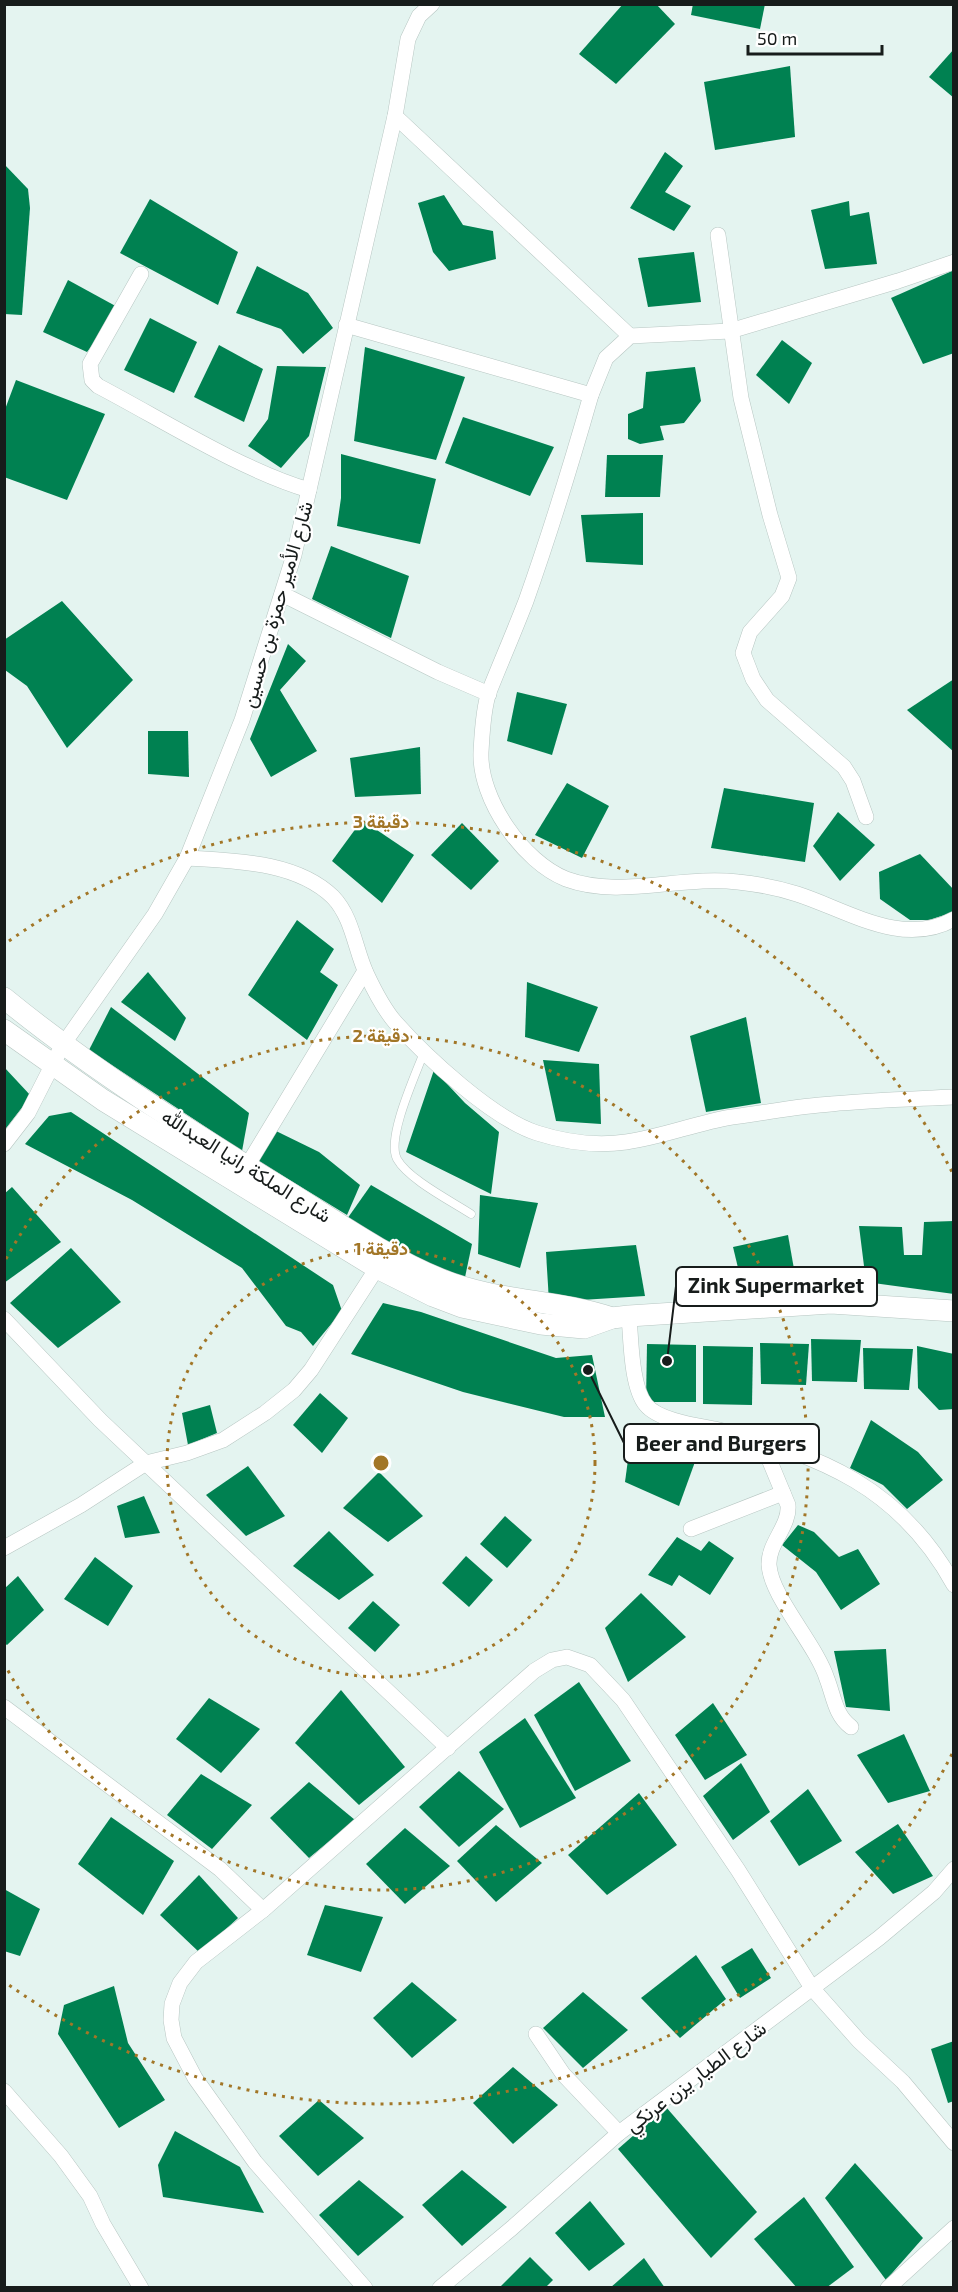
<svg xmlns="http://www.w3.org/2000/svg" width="958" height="2292" font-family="'Exo 2',Vazirmatn,sans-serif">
<rect width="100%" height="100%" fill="#e4f4f0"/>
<!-- building -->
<g fill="#008151">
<polygon points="623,4 656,4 675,24 616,84 579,54"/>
<polygon points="693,4 765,4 760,29 691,15"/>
<polygon points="954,49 954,98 929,77"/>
<polygon points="790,66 795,137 715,150 704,82"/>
<polygon points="665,152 683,166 665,192 691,206 674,231 630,208"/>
<polygon points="4,164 28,189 30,208 22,315 4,314"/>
<polygon points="444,195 463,225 493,231 496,259 449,271 433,252 418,203"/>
<polygon points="150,199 238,252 218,305 120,253"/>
<polygon points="849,201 850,216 869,212 877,264 825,269 811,210"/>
<polygon points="694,252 701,302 648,307 638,258"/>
<polygon points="257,266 308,293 333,328 303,354 281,329 236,313"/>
<polygon points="952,271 954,353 923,364 891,298"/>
<polygon points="68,280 121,309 87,352 43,332"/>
<polygon points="150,318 197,342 174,393 124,370"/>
<polygon points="782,340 812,363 789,404 756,375"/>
<polygon points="219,345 263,369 244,422 194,397"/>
<polygon points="365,347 465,377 436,460 354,441"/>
<polygon points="277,366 326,367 309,436 281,468 248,446 268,419"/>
<polygon points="695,367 701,401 684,423 660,426 664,440 640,444 628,439 628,414 643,408 646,372"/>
<polygon points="16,380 105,414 67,500 4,477 4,412"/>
<polygon points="463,417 554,447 530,496 445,463"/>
<polygon points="341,454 436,479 420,544 337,526 341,498"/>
<polygon points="607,455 663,455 660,497 605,497"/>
<polygon points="643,513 643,565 586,562 581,515"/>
<polygon points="331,546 409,576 391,638 312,599"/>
<polygon points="62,601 133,680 67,748 27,686 5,670 4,647 4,640"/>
<polygon points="288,644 306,661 280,690 317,751 271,777 250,739"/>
<polygon points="954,679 954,752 907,710"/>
<polygon points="517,692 567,704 552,755 507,741"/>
<polygon points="148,731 188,731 189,777 148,774"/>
<polygon points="420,747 421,794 355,797 350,758"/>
<polygon points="567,783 609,806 582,858 535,835"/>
<polygon points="724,788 814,803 805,862 711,848"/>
<polygon points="838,812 875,845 840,881 813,846"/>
<polygon points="362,820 414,855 382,903 332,861"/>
<polygon points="462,823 499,861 471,890 431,855"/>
<polygon points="920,854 954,890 954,912 929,920 910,920 880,899 879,872"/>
<polygon points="297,920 334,949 320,972 338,985 307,1040 248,995"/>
<polygon points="148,972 186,1018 175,1041 121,1002"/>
<polygon points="527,982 598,1007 579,1052 525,1037"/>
<polygon points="111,1007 249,1113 242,1151 89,1050"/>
<polygon points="746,1017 761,1103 706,1112 690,1036"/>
<polygon points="543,1060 599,1064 601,1124 556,1121"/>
<polygon points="4,1067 31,1096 4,1131"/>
<polygon points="434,1070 465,1103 499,1132 491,1194 406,1152"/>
<polygon points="71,1112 333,1285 342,1311 313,1346 301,1332 286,1326 242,1268 132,1200 25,1144 49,1116"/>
<polygon points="276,1131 319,1152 360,1185 347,1215 257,1160"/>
<polygon points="371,1185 472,1244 464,1282 404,1256 347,1219"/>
<polygon points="12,1187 61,1242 4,1283 4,1194"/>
<polygon points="480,1195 538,1203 520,1268 478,1254"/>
<polygon points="954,1221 954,1294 866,1282 859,1226 902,1227 904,1255 922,1255 924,1222"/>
<polygon points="788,1235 797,1286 745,1297 733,1247"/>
<polygon points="636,1245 645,1296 549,1302 546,1252"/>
<polygon points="71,1248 121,1302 58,1348 10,1303"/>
<polygon points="383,1303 421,1312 556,1358 592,1355 605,1417 564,1417 463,1392 351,1354"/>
<polygon points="811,1339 861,1340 857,1382 812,1381"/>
<polygon points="760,1343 809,1344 806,1385 761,1384"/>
<polygon points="647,1344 696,1345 696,1402 646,1402"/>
<polygon points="703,1346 753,1347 752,1405 703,1404"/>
<polygon points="917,1346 954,1354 954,1409 939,1410 918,1388"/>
<polygon points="863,1348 913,1349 909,1390 864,1389"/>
<polygon points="320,1393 348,1418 322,1453 293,1425"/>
<polygon points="210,1405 217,1433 188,1445 182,1413"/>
<polygon points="871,1420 918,1452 943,1480 907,1509 883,1485 850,1468"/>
<polygon points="632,1430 700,1448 679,1506 625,1482"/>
<polygon points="248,1466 285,1516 246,1536 206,1495"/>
<polygon points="379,1472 423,1516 388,1542 343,1508"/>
<polygon points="144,1496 160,1533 125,1538 117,1506"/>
<polygon points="505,1516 532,1540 507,1568 480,1544"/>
<polygon points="798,1525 814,1532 839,1557 858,1549 880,1584 841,1610 816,1572 782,1545"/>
<polygon points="329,1531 374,1575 339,1600 293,1566"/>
<polygon points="677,1537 701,1551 709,1541 734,1558 710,1595 679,1575 672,1586 648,1575"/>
<polygon points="466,1556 493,1580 469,1607 442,1583"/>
<polygon points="95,1557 133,1586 108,1626 64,1599"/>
<polygon points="18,1576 44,1610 7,1645 4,1643 4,1589"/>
<polygon points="641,1593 686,1637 628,1682 605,1628"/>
<polygon points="373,1601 400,1625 375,1652 348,1628"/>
<polygon points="886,1649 890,1711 846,1707 834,1651"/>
<polygon points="579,1682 631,1761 575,1791 534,1715"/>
<polygon points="341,1690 405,1767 359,1805 295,1743"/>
<polygon points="209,1698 260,1729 221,1773 176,1739"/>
<polygon points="713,1703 747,1755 705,1780 675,1735"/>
<polygon points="525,1718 576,1798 520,1828 479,1752"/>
<polygon points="904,1734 930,1791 888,1803 857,1755"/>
<polygon points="741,1763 770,1812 733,1840 703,1796"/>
<polygon points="459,1771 504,1809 459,1847 419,1807"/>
<polygon points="201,1774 252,1805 212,1849 167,1815"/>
<polygon points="309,1782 355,1820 309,1858 270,1818"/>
<polygon points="808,1789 842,1841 799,1866 770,1821"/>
<polygon points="639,1793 677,1845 607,1895 568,1855"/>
<polygon points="111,1817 174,1861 143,1915 78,1864"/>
<polygon points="898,1824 933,1876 893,1894 855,1852"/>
<polygon points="496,1825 542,1863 496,1902 457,1861"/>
<polygon points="405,1828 450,1866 405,1904 366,1864"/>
<polygon points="199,1875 238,1918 200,1953 160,1915"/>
<polygon points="4,1889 40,1909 20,1956 4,1951"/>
<polygon points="325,1905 383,1917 361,1972 307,1955"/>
<polygon points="752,1948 771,1978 740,1998 721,1967"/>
<polygon points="696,1955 726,1999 680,2038 641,1998"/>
<polygon points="412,1982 457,2020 412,2058 373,2018"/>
<polygon points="114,1986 128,2043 165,2100 119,2128 58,2034 64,2005"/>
<polygon points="583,1992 628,2030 583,2068 543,2028"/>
<polygon points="954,2041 954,2101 948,2103 931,2049"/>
<polygon points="513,2067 558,2105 513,2144 473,2103"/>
<polygon points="319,2100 364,2138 318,2176 279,2136"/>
<polygon points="666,2107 757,2212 711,2258 618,2149"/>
<polygon points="175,2131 240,2167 264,2213 163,2197 158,2165"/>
<polygon points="855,2163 923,2238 886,2280 825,2198"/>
<polygon points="462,2170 507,2207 462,2246 422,2205"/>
<polygon points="359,2180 404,2217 358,2256 319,2215"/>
<polygon points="804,2197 854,2267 826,2288 797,2288 754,2239"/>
<polygon points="590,2201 625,2244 589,2271 555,2233"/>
<polygon points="530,2257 553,2280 545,2288 499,2288"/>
<polygon points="644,2258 665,2288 610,2288"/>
</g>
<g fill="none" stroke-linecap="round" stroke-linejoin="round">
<defs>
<path id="lane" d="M424 1052C416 1074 386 1138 397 1159 408 1179 451 1201 471 1214"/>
<g id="street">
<polyline points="395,116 630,336"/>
<polyline points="718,235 741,398 770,515 789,578 782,596 750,632 743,653 753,679 767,700 844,767 853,781 866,817"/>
<path d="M141 274 90 364 92 380 98 386C163 420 239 469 309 490"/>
<polyline points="346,325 591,395 606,358 630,336 730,331 898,281 954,262"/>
<path d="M591 395C571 465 550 533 526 601 514 632 501 662 489 692 483 709 482 735 481 752 479 799 523 862 566 879 620 899 682 875 738 882 758 884 778 888 797 894 847 910 902 948 954 919"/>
<polyline points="282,594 438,672 489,694"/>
<path d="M187 858C234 861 296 861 333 897 353 918 355 950 367 975 375 992 383 1008 395 1022 426 1057 493 1119 537 1133 565 1142 597 1146 626 1142 662 1137 696 1123 732 1117 765 1113 798 1106 831 1104 872 1100 913 1099 954 1097"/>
<polyline points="4,1144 28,1113 62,1046 155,914 187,858 242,720 294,555 395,116 408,39 419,16 432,4"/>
<polyline points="247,1166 365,971"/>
<path d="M629 1316C631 1339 631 1387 646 1405 659 1421 700 1426 719 1430 821 1455 901 1488 954 1585"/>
<polyline points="4,1319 100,1420 448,1748"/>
<path d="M761 1440 788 1505C790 1526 768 1543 769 1565 771 1597 816 1644 827 1679 834 1697 835 1715 851 1727"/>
<polyline points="691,1529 783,1493"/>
<polyline points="4,1548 81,1505 146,1463 187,1453 223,1440 265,1413 294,1390 311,1370 377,1268"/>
<polyline points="4,1707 220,1869 263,1910"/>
<polyline points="536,2034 563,2074 619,2133"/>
<polyline points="4,2091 61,2156 90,2196 103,2224 141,2288"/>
<polyline points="365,2288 255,2162 195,2078 174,2038 171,2020 172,2004 180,1983 196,1962 263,1910 534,1671 552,1660 567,1657 590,1665 623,1700 738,1870 812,1988 859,2041 903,2082 954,2143"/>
<polyline points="440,2288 512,2228 619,2133 879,1938 934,1892 954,1869"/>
<polyline points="888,2288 954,2228"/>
</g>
<g id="secondary">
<path d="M4 998C91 1069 187 1129 282 1188 334 1220 384 1256 440 1279 496 1302 556 1299 612 1318"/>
<polyline points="4,1030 103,1100 377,1268 433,1296 462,1307 541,1324 584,1328 612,1318 629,1316 831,1303 954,1311"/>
</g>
</defs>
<!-- lane casing -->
<use href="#lane" stroke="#b7c6c2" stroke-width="9"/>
<!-- street casing -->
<use href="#street" stroke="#b7c6c2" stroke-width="16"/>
<!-- secondary casing -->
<use href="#secondary" stroke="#b7c6c2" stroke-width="22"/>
<!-- lane -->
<use href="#lane" stroke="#fff" stroke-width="8"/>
<!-- street -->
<use href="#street" stroke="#fff" stroke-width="15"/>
<!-- secondary -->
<use href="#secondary" stroke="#fff" stroke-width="21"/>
</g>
<!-- distance rings -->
<g fill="none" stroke="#a27627" stroke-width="3" stroke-dasharray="3 6">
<circle cx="381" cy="1463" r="214"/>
<path d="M6 1259A427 427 0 1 1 6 1667"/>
<path d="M952 1754A641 641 0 0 1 9 1985M9 941A641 641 0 0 1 952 1172"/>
</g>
<g text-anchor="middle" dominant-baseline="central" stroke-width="4.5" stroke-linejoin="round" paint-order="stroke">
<!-- street labels -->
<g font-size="20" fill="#171c1b" stroke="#fff">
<text transform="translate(276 604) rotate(-74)">شارع الأمير حمزة بن حسين</text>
<text transform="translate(247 1165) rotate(32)">شارع الملكة رانيا العبدالله</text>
<text transform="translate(695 2076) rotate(-37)">شارع الطيار يزن عرنكي</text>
</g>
</g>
<circle cx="381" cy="1463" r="9" fill="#a27627" stroke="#fff" stroke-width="3"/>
<g font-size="18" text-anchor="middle" font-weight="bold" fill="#a27627" stroke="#fff" stroke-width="4.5" stroke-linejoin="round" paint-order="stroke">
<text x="381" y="828">3 دقيقة</text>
<text x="381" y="1042">2 دقيقة</text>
<text x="381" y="1255">1 دقيقة</text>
</g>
<!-- callouts -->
<path fill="none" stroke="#171c1b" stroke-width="2" d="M667 1361L676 1286M588 1370L624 1443"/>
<g fill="#171c1b" stroke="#fff" stroke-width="2">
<circle cx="667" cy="1361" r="6"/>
<circle cx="588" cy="1370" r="6"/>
</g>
<g fill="#fff" stroke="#171c1b" stroke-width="2">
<rect x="676" y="1267" width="201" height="39" rx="6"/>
<rect x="624" y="1424" width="195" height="39" rx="6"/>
</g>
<g font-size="21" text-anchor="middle" font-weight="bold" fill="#171c1b">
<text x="776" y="1293">Zink Supermarket</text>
<text x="721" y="1451">Beer and Burgers</text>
</g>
<!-- border -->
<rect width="958" height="2292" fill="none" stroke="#171c1b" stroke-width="12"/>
<!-- scale -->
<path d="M748 45v9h134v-9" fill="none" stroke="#171c1b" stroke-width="3"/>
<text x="757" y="45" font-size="18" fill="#171c1b" stroke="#ffffff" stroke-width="4.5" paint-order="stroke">50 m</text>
</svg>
